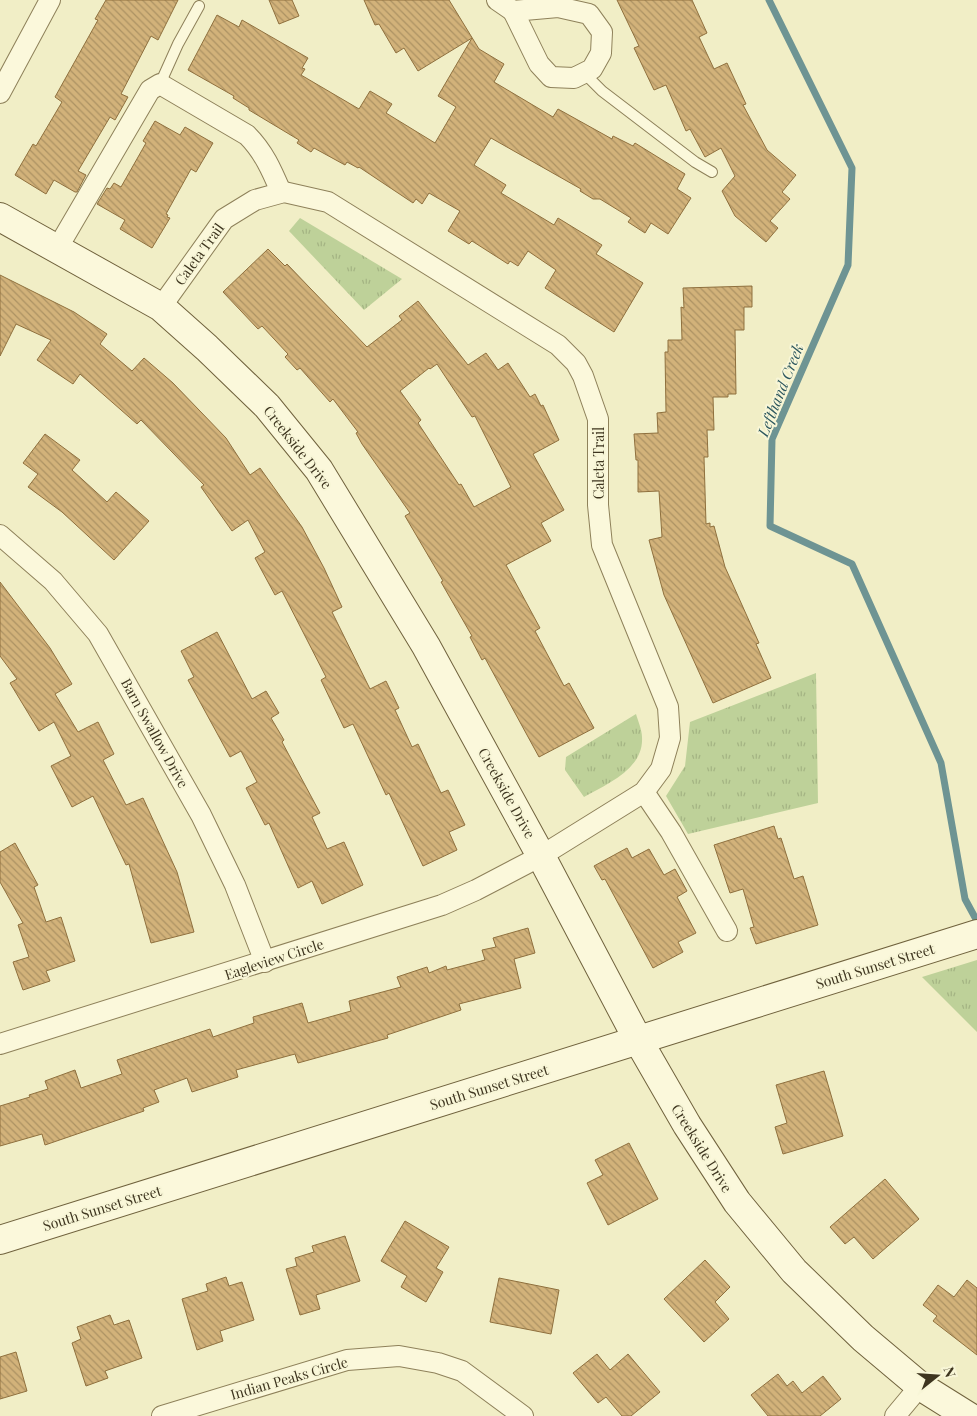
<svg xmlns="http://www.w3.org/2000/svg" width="977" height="1416" font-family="'Playfair Display',serif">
<defs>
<pattern id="park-tufts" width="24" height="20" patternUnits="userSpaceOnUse" patternTransform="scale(1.25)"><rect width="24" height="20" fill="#bed199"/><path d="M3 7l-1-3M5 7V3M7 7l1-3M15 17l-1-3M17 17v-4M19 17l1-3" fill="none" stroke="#a4b483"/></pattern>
<pattern id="building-back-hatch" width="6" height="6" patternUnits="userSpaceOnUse" patternTransform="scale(1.25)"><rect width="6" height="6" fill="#d2b27a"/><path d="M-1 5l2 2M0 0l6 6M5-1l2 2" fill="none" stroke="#ac9263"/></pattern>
</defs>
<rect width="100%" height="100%" fill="#f1eec6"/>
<!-- park -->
<g fill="url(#park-tufts)">
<polygon points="300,218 402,279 364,310 289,231"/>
<polygon points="816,673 818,803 688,834 666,796 685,766 690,722"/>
<path d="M636 714C638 721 642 730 642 737 644 769 607 784 584 797L565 770 566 757Z"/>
<polygon points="977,960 977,1032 922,977"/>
</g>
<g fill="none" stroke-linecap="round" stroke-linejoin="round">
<!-- stream -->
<polyline stroke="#6e9493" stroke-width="7" points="769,0 852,168 848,265 772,439 770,526 852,564 941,763 965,899 977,921"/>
</g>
<!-- building -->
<g fill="url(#building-back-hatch)" stroke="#8f703e" fill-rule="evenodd">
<polygon points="106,0 178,0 158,40 151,36 121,94 128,97 115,120 110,117 78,171 86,175 77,192 75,192 54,180 46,194 15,175 33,144 36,146 62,102 55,97 98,20 95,19"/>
<polygon points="269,0 292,0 299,16 279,24"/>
<polygon points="364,0 449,0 479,49 504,64 494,82 553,117 558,109 612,139 613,136 633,146 635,143 685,174 677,189 691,198 668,234 651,223 645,233 628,222 631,218 600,199 593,199 580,191 581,189 491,138 474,165 506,185 501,193 554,225 558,218 602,245 596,254 643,283 614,332 545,288 556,270 528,251 518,266 510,261 508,264 472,241 469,244 448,231 460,211 429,193 422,204 416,199 413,203 359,167 358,168 347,162 345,165 314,148 311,152 297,143 299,140 249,110 249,108 233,98 234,96 188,70 217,15 239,27 242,20 308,58 302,68 305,69 301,75 359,109 370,91 392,104 386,113 435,143 456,107 438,96 472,38 418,71 404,48 396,53 379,24 375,25"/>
<polygon points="617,0 692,0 707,33 699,37 714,69 727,63 746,104 743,105 767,150 796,175 782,192 790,199 770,221 778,228 766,242 735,216 722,191 735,176 721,148 705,157 690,129 686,131 666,85 654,90 634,48 639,46"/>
<polygon points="155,121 180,135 185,127 213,143 196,172 191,169 166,214 168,215 167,217 170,218 152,248 120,229 125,220 97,204 107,188 110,189 114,183 121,187 146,143 143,141"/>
<path d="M268 249 285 266 287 264 310 288 367 347 402 320 399 316 418 301 468 365 486 353 498 370 508 363 530 397 535 394 541 406 543 405 559 440 533 454 564 510 541 523 551 541 506 565 540 628 535 631 564 686 569 683 594 728 539 757 485 658 482 660 470 637 472 636 441 582 443 581 405 516 410 513 362 444 356 433 358 432 333 399 330 402 300 368 297 370 285 357 288 354 262 326 258 329 223 292ZM437 364 472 417 475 416 511 487 474 507 461 484 459 485 418 423 421 420 400 391 429 368 430 369Z"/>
<polygon points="0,275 74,312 107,334 100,344 132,371 144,358 173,383 226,438 250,475 260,468 302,527 324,568 342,607 332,612 370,689 386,681 399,708 395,710 412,747 418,744 441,793 448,790 465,825 449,832 457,850 423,866 389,793 386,795 353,724 344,728 321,680 326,677 282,591 275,595 255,558 265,552 248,520 232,531 201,487 204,485 141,420 137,424 80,374 73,384 37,360 51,340 16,324 0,356"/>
<polygon points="752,286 752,307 744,307 744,330 735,330 736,394 728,394 728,397 713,397 714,430 707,430 708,457 704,457 706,524 710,523 710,527 714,526 725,567 759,643 756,644 771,678 713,703 664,595 649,540 662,537 659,491 638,492 638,460 636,460 634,434 658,433 657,413 666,412 665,352 668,352 668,340 682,340 681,307 684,308 683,288"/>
<polygon points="45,434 80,460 72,470 107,502 116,492 149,521 114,560 62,512 28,487 38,474 23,463"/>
<polygon points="0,582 50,648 72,684 55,694 78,732 98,722 114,754 103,760 126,805 143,798 177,872 194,932 151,943 129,864 126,865 93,796 72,807 51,766 71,756 54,722 39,731 10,683 17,679 0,656"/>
<polygon points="217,632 252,699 266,691 279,713 271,718 284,740 282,742 320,813 312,817 327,849 344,842 363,885 322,904 312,881 298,888 269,823 265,825 246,788 257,782 241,751 230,757 188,680 194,677 181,651"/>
<polygon points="774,826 778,839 781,838 794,879 803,876 818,925 756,944 750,928 754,927 743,889 730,893 714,845"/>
<polygon points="15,843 38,885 34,887 46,922 61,917 75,961 46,971 50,981 23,990 13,962 29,957 18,925 23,923 0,882 0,852"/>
<polygon points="627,848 632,858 649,849 664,875 675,869 687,891 677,897 696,933 678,942 683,952 653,968 605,879 602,880 594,866"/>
<polygon points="528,928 535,953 514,959 521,988 459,1004 461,1010 387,1035 388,1038 298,1063 295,1054 236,1070 238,1077 192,1092 187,1078 154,1090 159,1102 143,1108 144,1111 45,1145 42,1134 0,1146 0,1106 30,1097 29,1095 48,1089 45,1081 75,1070 81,1088 122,1074 117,1060 210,1029 213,1037 254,1023 253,1017 302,1003 308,1023 351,1011 349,1001 401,987 397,977 427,967 429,973 446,966 447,970 485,960 482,950 496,947 493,938"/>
<polygon points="824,1071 843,1136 783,1154 775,1127 787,1123 776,1085"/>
<polygon points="629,1143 658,1199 608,1225 587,1183 603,1175 595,1160"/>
<polygon points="885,1179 919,1219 873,1259 854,1237 845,1244 830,1227"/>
<polygon points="405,1221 449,1247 436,1268 443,1272 426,1302 401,1287 407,1276 381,1261"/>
<polygon points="345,1236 360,1281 316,1295 320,1309 300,1315 286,1269 297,1266 295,1258 314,1252 312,1246"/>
<polygon points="705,1260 730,1287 715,1302 729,1319 704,1342 664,1299"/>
<polygon points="226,1277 229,1286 242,1282 254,1320 220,1331 223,1341 197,1350 182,1299 208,1291 206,1284"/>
<polygon points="499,1278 559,1290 551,1334 490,1322"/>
<polygon points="967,1280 977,1288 977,1355 933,1321 937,1316 923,1305 938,1285 954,1297"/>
<polygon points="110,1315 114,1325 129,1320 142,1358 105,1371 108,1378 86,1386 72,1343 81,1339 77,1327"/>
<polygon points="16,1352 27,1391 0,1399 0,1357"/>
<polygon points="597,1354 610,1370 628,1354 660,1392 631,1416 622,1416 606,1397 598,1403 573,1373"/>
<polygon points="778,1374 787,1386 793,1381 802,1393 823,1376 841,1399 820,1416 768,1416 751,1395"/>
</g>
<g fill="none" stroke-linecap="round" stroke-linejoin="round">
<defs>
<g id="lane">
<polyline points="584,73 602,91 695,162 712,172"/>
<polyline points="160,84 178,44 199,6"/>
</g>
<g id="street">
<polyline points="497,0 513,11"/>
<polygon points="558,7 589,14 602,32 601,53 592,69 574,78 551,77 539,64 513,11"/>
<polyline points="0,93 50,0"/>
<path d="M57 249 150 90 160 84 247 135C264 152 272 171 281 192"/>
<polyline points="0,535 53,581 98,634 201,815 235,885 265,962"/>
<polyline points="644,792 671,832 727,931"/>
<polyline points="0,1044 442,905 476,890 541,856 644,792 661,769 670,738 668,707 602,545 598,505 598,419 583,376 576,363 558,345 328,202 284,192 255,200 224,219 161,307"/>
<polyline points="162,1416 347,1360 399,1356 438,1363 462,1371 523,1416"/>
<polyline points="895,1416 920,1386"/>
</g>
<g id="secondary">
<polyline points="0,217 161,307 207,348 267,406 319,470 426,646 541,856 638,1040 687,1125 737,1202 794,1271 863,1338 920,1386 968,1416"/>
<polyline points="0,1240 977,934"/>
</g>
</defs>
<!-- lane casing -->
<use href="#lane" stroke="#8e815a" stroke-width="12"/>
<!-- street casing -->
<use href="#street" stroke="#8e815a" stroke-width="22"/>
<!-- secondary casing -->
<use href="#secondary" stroke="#70623d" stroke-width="30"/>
<!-- lane -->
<use href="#lane" stroke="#fbf8db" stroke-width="10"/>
<!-- street -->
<use href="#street" stroke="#fbf8db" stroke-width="20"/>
<!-- secondary -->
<use href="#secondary" stroke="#fbf8db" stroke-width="28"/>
</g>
<g text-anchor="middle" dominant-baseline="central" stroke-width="4" stroke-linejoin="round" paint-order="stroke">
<!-- street labels -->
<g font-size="14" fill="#3e351f" stroke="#f8f6d7">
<text transform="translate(199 254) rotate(-54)">Caleta Trail</text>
<text transform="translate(298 447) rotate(52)">Creekside Drive</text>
<text transform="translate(598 463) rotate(-90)">Caleta Trail</text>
<text transform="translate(155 733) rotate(61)">Barn Swallow Drive</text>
<text transform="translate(507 793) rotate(61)">Creekside Drive</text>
<text transform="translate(274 959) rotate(-18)">Eagleview Circle</text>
<text transform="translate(875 966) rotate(-17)">South Sunset Street</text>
<text transform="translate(489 1087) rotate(-17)">South Sunset Street</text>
<text transform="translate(702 1148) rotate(58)">Creekside Drive</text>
<text transform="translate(102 1208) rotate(-17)">South Sunset Street</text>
<text transform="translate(289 1378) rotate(-16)">Indian Peaks Circle</text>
</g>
<!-- water labels -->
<g font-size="15" font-style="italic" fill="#2d575e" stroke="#f8f6d7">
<text transform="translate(780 390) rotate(-68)">Lefthand Creek</text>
</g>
</g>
<!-- north arrow -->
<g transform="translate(937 1376) rotate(73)" stroke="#f8f6d7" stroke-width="4" paint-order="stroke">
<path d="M0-4L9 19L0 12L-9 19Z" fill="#3e351f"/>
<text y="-8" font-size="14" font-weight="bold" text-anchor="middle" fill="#3e351f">N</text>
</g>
</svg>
